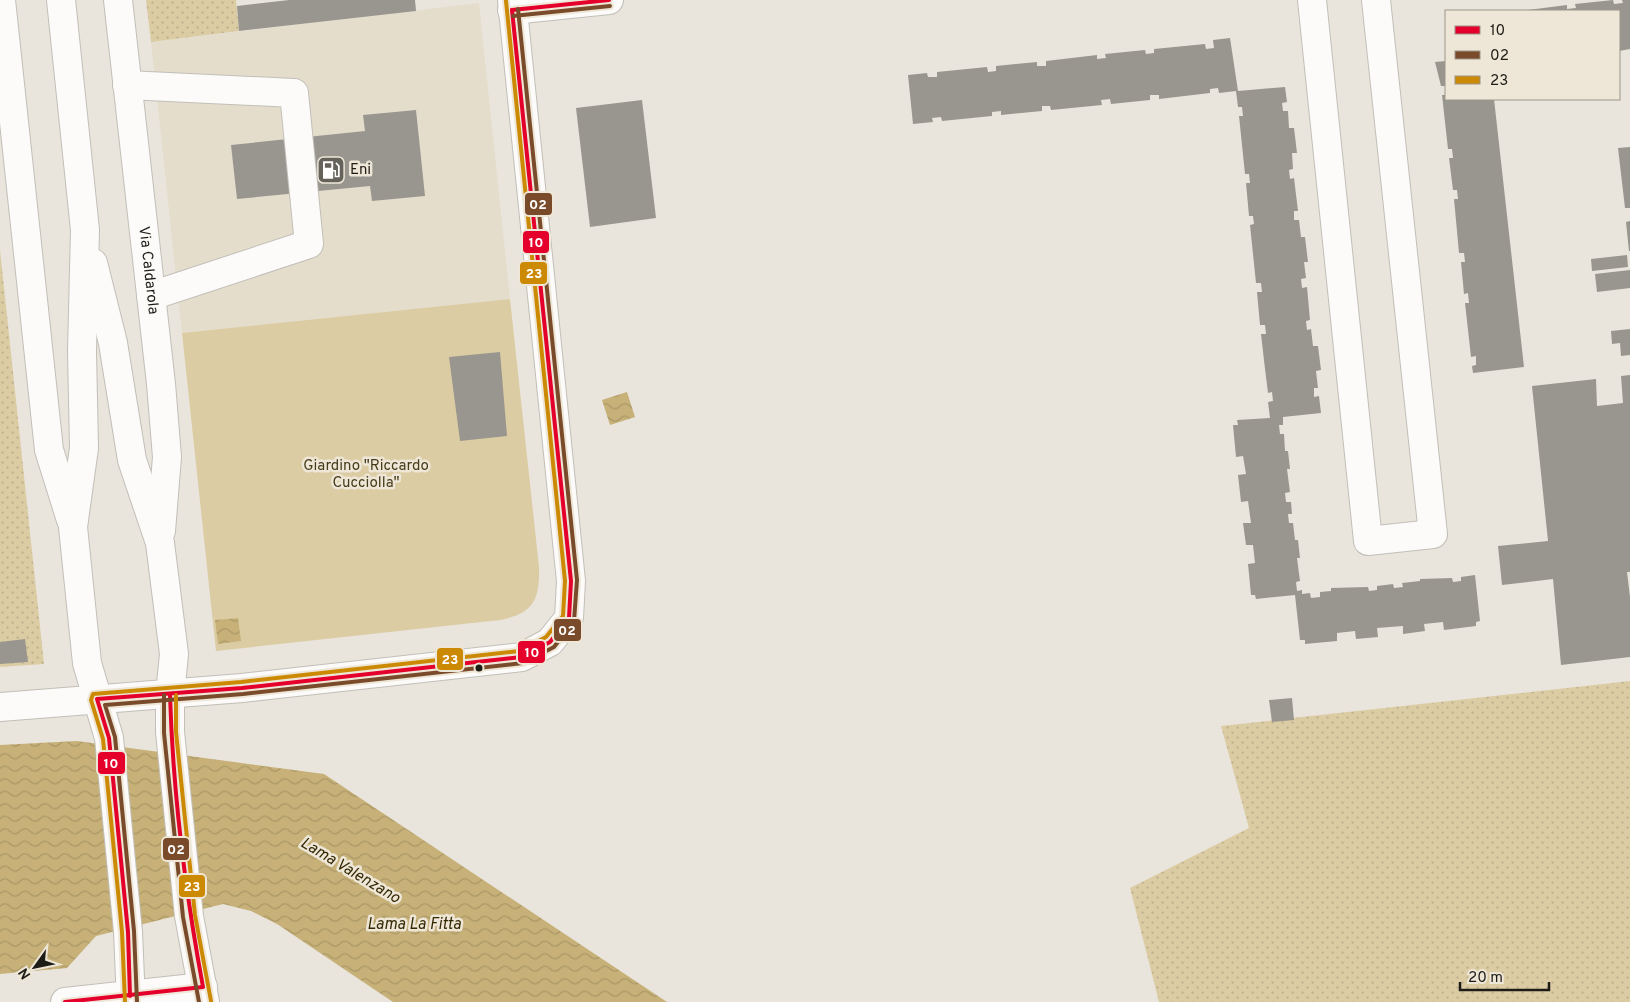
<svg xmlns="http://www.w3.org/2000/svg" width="1630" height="1002" font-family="Overpass,sans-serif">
<defs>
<pattern id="grass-dots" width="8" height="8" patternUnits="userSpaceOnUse" patternTransform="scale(1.25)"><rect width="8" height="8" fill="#dccca4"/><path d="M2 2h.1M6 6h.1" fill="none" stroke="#bcaf8c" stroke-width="1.8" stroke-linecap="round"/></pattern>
<pattern id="water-waves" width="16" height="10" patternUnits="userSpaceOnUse" patternTransform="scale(1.25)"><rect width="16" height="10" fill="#c7b178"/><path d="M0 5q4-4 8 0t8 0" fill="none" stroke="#aa9867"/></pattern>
</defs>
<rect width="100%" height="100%" fill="#e9e5dc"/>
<!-- built -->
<polygon fill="#e4ddcc" points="479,3 510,299 182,333 151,42"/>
<!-- grass -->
<g fill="url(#grass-dots)">
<polygon points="146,0 236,0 239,31 151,42"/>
<polygon points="0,250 44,664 0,667"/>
<polygon points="1630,681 1630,1002 1159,1002 1130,888 1249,828 1221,726"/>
</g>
<!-- green -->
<path fill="#dccca4" d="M510 299 539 567C540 600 533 614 500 620L216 651 182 333Z"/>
<!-- water -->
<g fill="url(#water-waves)">
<polygon points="627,392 635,417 610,425 602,400"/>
<polygon points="238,618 241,641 218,644 215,620"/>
<polygon points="77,741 324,774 667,1002 393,1002 277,924 251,911 223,904 96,936 67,968 0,974 0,745"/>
</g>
<!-- building -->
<g fill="#999690">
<polygon points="289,0 415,0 416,11 239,31 237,6"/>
<polygon points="1613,0 1614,4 1623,3 1622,0 1630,0 1630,49 1619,51 1619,11 1519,11 1567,5 1567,9 1576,8 1575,4"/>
<polygon points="1230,38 1238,91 1285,87 1287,102 1282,103 1283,111 1288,111 1289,128 1294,128 1297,153 1292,153 1293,169 1289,170 1290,179 1294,178 1298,211 1294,211 1294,220 1299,220 1301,237 1305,237 1308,262 1304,262 1306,278 1301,279 1302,288 1307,287 1310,320 1306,321 1307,330 1311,329 1313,346 1318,346 1321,370 1316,371 1318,388 1314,388 1314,397 1319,396 1321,413 1283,417 1283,425 1279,425 1280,434 1284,434 1285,451 1288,451 1290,469 1287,469 1290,492 1285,493 1286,502 1291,502 1292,514 1288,514 1289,523 1293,523 1295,540 1298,540 1300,558 1297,558 1300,581 1296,582 1297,591 1302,590 1302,594 1310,593 1311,598 1320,597 1320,592 1331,591 1331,588 1368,587 1369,591 1377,590 1377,586 1393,584 1394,588 1403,587 1402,583 1420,581 1420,579 1452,578 1453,582 1461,581 1461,577 1475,575 1480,621 1476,622 1476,626 1444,630 1443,622 1424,624 1425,631 1403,634 1403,626 1377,628 1378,637 1356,639 1355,631 1337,633 1337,641 1305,644 1305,640 1300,640 1295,595 1256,599 1255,595 1251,595 1248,564 1255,563 1253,545 1246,545 1243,523 1251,523 1248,501 1241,502 1238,475 1246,474 1243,456 1236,457 1233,425 1238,425 1237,420 1270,418 1268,402 1273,401 1272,392 1268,393 1265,369 1261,334 1266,334 1265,325 1260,325 1257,292 1262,292 1261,283 1256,283 1250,225 1254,224 1253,216 1249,216 1246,183 1250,183 1249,174 1245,174 1239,116 1243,116 1242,107 1238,107 1236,91 1219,93 1218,88 1210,89 1210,93 1159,99 1159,95 1150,95 1150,100 1111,104 1110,99 1101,100 1102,105 1051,110 1050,106 1042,106 1042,111 1001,115 1001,111 992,112 992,116 942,121 941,117 932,118 933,122 913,124 908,75 927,73 928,77 937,77 937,72 987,67 988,72 996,71 996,66 1037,62 1037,66 1046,66 1046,61 1097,55 1097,59 1106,58 1105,54 1145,50 1146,54 1154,53 1154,49 1205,44 1206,49 1214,48 1213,40"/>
<polygon points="1446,61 1446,86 1441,86 1435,62"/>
<polygon points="1442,95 1446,95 1446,99 1494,99 1524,367 1473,373 1472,366 1476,365 1476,356 1471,357 1465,303 1469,303 1468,293 1464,294 1461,262 1465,262 1464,253 1459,253 1454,199 1458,199 1457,190 1453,190 1449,158 1453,158 1452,149 1448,149"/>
<polygon points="642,100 656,218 590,227 576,108"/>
<polygon points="416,110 425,196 372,201 370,186 237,199 231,145 365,131 363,115"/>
<polygon points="1630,147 1630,208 1625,208 1618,148"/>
<polygon points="1630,221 1630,251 1629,251 1626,222"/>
<polygon points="1627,255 1628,267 1592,271 1591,259"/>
<polygon points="1630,270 1630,288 1597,292 1595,274"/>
<polygon points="1630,329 1630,355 1621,356 1620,343 1612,344 1611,331"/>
<polygon points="500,352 507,436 460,441 449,357"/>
<polygon points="1630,375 1630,572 1627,572 1630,597 1630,657 1561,665 1553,579 1502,585 1498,546 1548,541 1532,386 1596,379 1597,406 1623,403 1621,376"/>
<polygon points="25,639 28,662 0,664 0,642"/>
<polygon points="1292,698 1294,720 1272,722 1269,700"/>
</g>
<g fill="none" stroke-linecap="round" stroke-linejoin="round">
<defs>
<g id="minor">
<polyline points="1,0 49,450 71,520"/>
<polyline points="61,0 85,230 82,351 84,448 73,527 87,663 109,738 128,932 131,1002"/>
<path id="s1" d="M118 0 161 384 167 457 161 531"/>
<polyline points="1312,0 1368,541 1433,534 1376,0"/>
<polyline points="512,10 609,0"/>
<polyline points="127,85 294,93 309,244 151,296"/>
<polyline points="93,263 113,343 132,460 160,543 174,654 170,695 170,732 189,916 205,1002"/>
<polyline points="0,707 242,688 522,657 550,642 569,618 571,581 512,0"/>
<polyline points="65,1002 203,987"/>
</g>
</defs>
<!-- minor casing -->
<use href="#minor" stroke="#c2bfb8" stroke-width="30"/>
<!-- minor -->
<use href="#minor" stroke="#fcfbfa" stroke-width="28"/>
<defs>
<g id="bus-1">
<polyline points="512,10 609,0"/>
<polyline points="130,996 128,932 109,738 97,699 242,688 522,657 550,642 569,618 571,581 512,10"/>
<path d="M65 1002 203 987C185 890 173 793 170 695"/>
</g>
<g id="bus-2">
<polyline points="513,16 610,6"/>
<polyline points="164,695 164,733 183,917 199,1002"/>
<polyline points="137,1002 134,931 115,737 105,705 243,694 523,663 554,647 574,621 577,580 518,9"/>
</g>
<g id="bus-3">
<polyline points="176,695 176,732 195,915 211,1001"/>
<polyline points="125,1002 122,932 103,739 91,700 93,694 241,682 520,651 546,637 563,616 565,581 506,1"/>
</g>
</defs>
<!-- bus-1 casing -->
<use href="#bus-1" stroke="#eee7d7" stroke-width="8"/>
<!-- bus-2 casing -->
<use href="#bus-2" stroke="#eee7d7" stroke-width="8"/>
<!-- bus-3 casing -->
<use href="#bus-3" stroke="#eee7d7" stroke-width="8"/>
<!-- bus-1 -->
<use href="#bus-1" stroke="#e4002b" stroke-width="4"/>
<!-- bus-2 -->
<use href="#bus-2" stroke="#7a4b2a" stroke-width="4"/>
<!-- bus-3 -->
<use href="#bus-3" stroke="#cc8a04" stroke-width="4"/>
</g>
<!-- icons -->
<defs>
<symbol id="fuel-square" viewBox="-11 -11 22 22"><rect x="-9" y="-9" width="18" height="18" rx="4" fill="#65625b" stroke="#eee7d7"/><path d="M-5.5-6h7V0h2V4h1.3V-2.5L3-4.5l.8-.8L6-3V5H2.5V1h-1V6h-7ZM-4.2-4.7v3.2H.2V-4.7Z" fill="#fff"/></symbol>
</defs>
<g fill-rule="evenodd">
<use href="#fuel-square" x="315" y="154" width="32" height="32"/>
</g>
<!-- markers -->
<circle fill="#1e1c16" stroke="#eee7d7" stroke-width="2" cx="479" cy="668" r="4.5"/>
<g text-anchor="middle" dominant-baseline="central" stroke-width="5" stroke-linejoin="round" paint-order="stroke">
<!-- poi labels -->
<g font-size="15" fill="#1e1c16" stroke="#eee7d7" text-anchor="start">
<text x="350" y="170">Eni</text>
</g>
<!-- street labels -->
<g font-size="15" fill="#1e1c16" stroke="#eee7d7">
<text stroke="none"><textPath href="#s1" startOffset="272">Via Caldarola</textPath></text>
</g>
<!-- park labels -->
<g font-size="15" fill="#483b19" stroke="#eee7d7">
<text x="366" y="466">Giardino "Riccardo<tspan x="366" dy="17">Cucciolla"</tspan></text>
</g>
<!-- water labels -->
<g font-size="16" font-style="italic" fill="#352805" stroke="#eee7d7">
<text transform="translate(350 871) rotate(31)">Lama Valenzano</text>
<text x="414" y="925">Lama La Fitta</text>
</g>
</g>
<g stroke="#eee7d7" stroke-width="2">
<rect x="524" y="192" width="29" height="24" rx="5" fill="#7a4b2a"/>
<rect x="522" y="230" width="28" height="24" rx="5" fill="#e4002b"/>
<rect x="519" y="261" width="29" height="24" rx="5" fill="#cc8a04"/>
<rect x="553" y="618" width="29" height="24" rx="5" fill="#7a4b2a"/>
<rect x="517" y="640" width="29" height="24" rx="5" fill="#e4002b"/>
<rect x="436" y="647" width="28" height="24" rx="5" fill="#cc8a04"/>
<rect x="97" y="751" width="29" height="24" rx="5" fill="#e4002b"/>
<rect x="162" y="837" width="28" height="24" rx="5" fill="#7a4b2a"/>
<rect x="178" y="874" width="28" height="24" rx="5" fill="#cc8a04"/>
</g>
<g font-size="14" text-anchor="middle" font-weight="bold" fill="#fff">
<text x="538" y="209">02</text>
<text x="536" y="247">10</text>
<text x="534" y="278">23</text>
<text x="567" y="635">02</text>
<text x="532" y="657">10</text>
<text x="450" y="664">23</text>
<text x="111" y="768">10</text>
<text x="176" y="854">02</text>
<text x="192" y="891">23</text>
</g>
<!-- legend -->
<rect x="1445" y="10" width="175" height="90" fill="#eee7d7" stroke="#9b968a"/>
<rect x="1455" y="26" width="25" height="8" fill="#e4002b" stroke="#9b968a"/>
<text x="1490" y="35" font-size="15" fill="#1e1c16">10</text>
<rect x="1455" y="51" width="25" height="8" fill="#7a4b2a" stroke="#9b968a"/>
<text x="1490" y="60" font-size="15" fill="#1e1c16">02</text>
<rect x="1455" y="76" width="25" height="8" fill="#cc8a04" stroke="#9b968a"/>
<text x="1490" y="85" font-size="15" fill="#1e1c16">23</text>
<!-- north arrow -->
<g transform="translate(35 967) rotate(237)" stroke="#eee7d7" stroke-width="4" paint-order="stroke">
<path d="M0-4L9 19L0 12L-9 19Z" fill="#1e1c16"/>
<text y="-8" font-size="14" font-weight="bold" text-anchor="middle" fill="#1e1c16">N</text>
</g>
<!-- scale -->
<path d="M1460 982v8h89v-8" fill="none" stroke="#1e1c16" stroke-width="2.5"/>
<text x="1468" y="982" font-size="15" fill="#1e1c16" stroke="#eee7d7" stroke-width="4" paint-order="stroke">20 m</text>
</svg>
